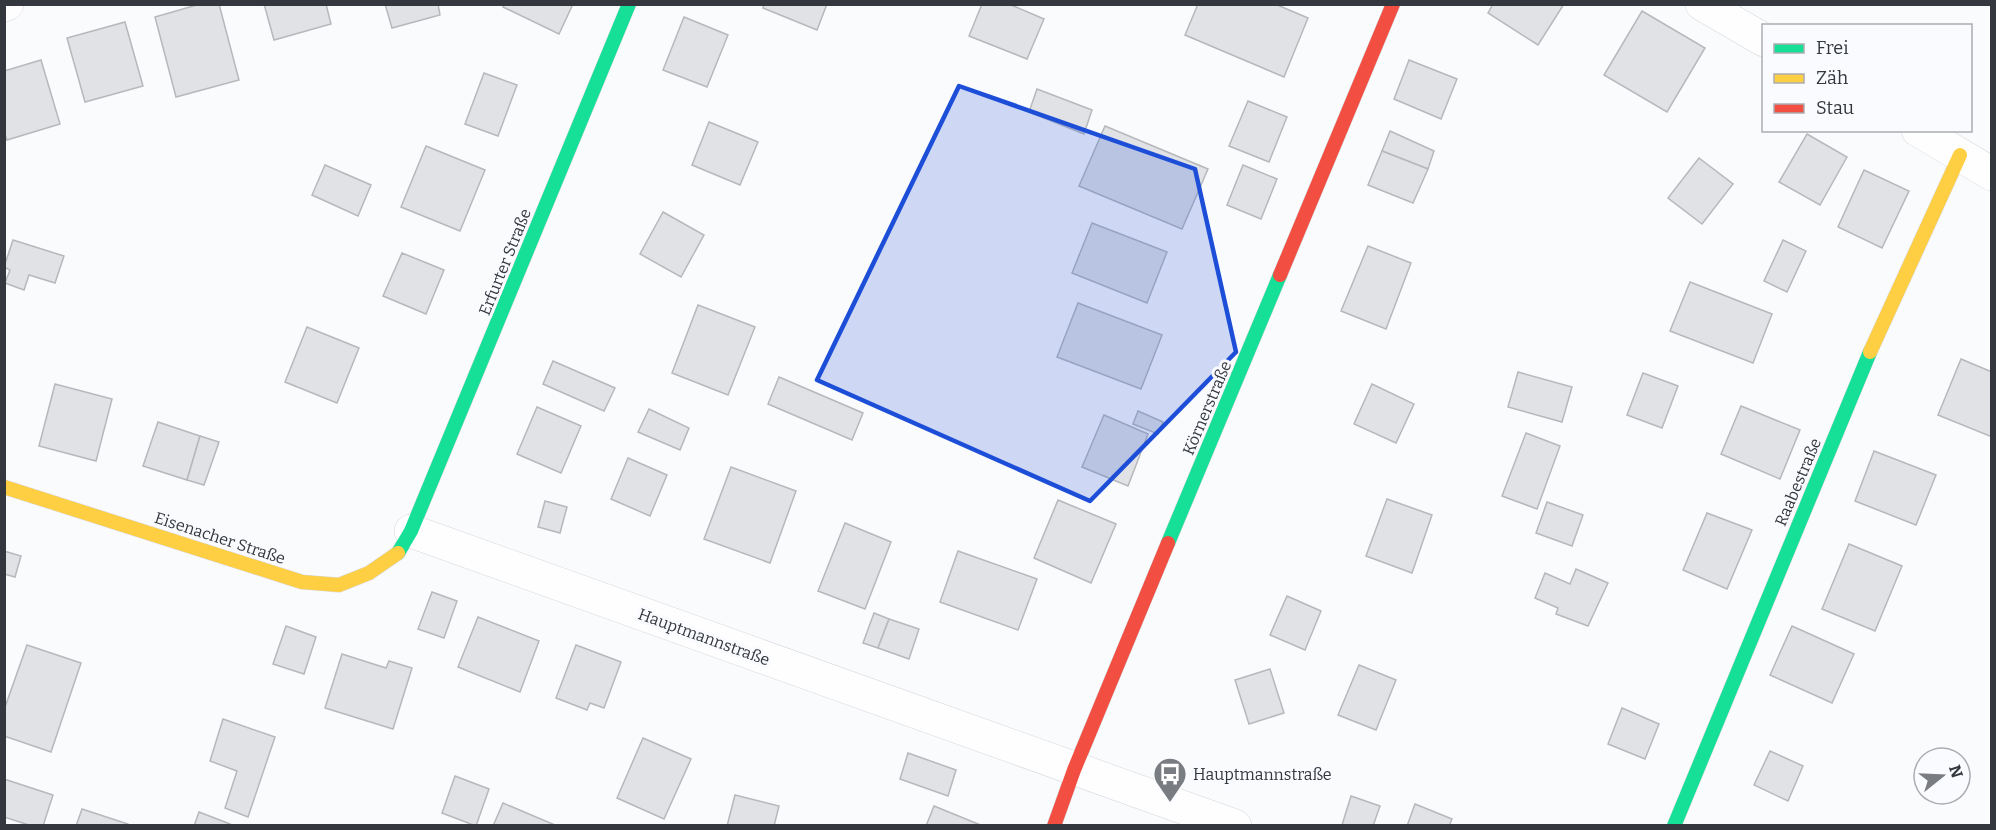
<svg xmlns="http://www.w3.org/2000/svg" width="1996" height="830" font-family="Bitter,serif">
<rect width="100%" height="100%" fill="#fafbfd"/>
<!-- building -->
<g fill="#e0e2e6" stroke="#b6b8bc" stroke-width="1.5">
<polygon points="200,4 219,4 239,80 176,97 155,17"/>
<polygon points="264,4 326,4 331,24 274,40"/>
<polygon points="385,4 438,4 440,15 392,28"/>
<polygon points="504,4 573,4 559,34 503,7"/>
<polygon points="764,4 827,4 817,30 763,8"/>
<polygon points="982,4 1009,4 1044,19 1027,59 969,36"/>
<polygon points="1198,4 1275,4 1308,18 1284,77 1185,35"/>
<polygon points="1493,4 1564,4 1538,45 1488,13"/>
<polygon points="1642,11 1705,48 1667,112 1604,75"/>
<polygon points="684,17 728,35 707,87 663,70"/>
<polygon points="125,22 143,86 85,102 67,38"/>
<polygon points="41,60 60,124 7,140 4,132 4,71"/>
<polygon points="1409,60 1457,79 1441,119 1394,99"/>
<polygon points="484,73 517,85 498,136 465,124"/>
<polygon points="1037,89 1092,110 1084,134 1029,112"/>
<polygon points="1248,101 1287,117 1269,162 1229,146"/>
<polygon points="709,122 758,142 740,185 692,165"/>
<polygon points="1105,126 1208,169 1182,229 1079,186"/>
<polygon points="1390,131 1434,151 1428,169 1382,151"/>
<polygon points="1807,134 1847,157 1820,205 1779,182"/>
<polygon points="426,146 485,170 460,231 401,207"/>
<polygon points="1382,151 1428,169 1413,203 1368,185"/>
<polygon points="1699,158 1733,184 1702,224 1668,198"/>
<polygon points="325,165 371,185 358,216 312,195"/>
<polygon points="1243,165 1277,179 1261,219 1227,205"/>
<polygon points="1864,170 1909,191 1882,248 1838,227"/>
<polygon points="663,212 704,235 681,277 640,254"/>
<polygon points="1092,223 1167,252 1147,303 1072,273"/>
<polygon points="13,240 64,256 55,283 29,275 24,290 5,283 10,270 4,267"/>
<polygon points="1783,240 1806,251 1787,292 1764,281"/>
<polygon points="1368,246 1411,263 1386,329 1341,311"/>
<polygon points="402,253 444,270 426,314 383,296"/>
<polygon points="1690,282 1772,314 1753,363 1670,331"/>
<polygon points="1078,303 1162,335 1141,389 1057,357"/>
<polygon points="698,305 755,327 728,395 672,373"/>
<polygon points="307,327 359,348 337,403 285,382"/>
<polygon points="1961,359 1992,372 1992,437 1938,415"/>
<polygon points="553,361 615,388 604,411 543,384"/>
<polygon points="1518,372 1572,387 1562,422 1508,407"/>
<polygon points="1643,373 1678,386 1662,428 1627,415"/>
<polygon points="779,377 863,413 852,440 768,404"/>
<polygon points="55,384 112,399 96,461 39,446"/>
<polygon points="1372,384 1414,404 1396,443 1354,424"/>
<polygon points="1741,406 1800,430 1780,479 1721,454"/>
<polygon points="537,407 581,426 561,473 517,454"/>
<polygon points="649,409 689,428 680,450 638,432"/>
<polygon points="1138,411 1163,422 1158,434 1133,424"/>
<polygon points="1104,415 1148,434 1128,486 1082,467"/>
<polygon points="158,422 200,436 187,480 143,466"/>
<polygon points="1526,433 1560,446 1537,509 1502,496"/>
<polygon points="200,436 219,442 204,485 187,480"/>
<polygon points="1874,451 1936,475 1916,525 1855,501"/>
<polygon points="628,458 667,475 650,516 611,499"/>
<polygon points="731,467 796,491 770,563 704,539"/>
<polygon points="1387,499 1432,515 1412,573 1366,556"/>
<polygon points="1058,500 1116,524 1091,583 1034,558"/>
<polygon points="545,501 567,507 560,533 538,527"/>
<polygon points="1547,502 1583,515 1572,546 1536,533"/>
<polygon points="1707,513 1752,530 1727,589 1683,570"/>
<polygon points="845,523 891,542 865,609 818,591"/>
<polygon points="1849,544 1902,566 1875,631 1822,609"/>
<polygon points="4,551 21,556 15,577 4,574"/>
<polygon points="958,551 1037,579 1018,630 940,602"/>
<polygon points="1576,569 1608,583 1588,626 1556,614 1558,608 1535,598 1545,573 1570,584"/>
<polygon points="432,592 457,601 444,638 418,629"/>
<polygon points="1287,596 1321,611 1305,650 1270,635"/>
<polygon points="874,613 889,619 878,648 863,643"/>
<polygon points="478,617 539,641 520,692 458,667"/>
<polygon points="889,619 919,629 909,659 878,648"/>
<polygon points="286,626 316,637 304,674 273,664"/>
<polygon points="1792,626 1854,654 1832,703 1770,675"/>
<polygon points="27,645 81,663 51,752 4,736 4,710"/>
<polygon points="576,645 621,662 604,708 590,703 587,710 556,698"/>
<polygon points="342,654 386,668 389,661 412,668 393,729 325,708"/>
<polygon points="1359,665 1396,680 1376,730 1338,715"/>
<polygon points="1270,669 1284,713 1249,724 1235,680"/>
<polygon points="1622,708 1659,724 1645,759 1608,744"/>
<polygon points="223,719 275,737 248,817 225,808 237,771 210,761"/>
<polygon points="643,738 691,759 664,819 617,798"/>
<polygon points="1770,751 1803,766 1788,801 1754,785"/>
<polygon points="908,753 956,770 948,796 900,779"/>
<polygon points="455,776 489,789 476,826 442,813"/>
<polygon points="4,779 53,795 43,826 32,826 4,817"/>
<polygon points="735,795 779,806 774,826 727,826"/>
<polygon points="1351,796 1380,806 1373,826 1342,825"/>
<polygon points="503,803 555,825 555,826 493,826"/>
<polygon points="1415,804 1452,819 1449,826 1407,826"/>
<polygon points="934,806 983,826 926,826"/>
<polygon points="82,809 128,824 128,826 76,826"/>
<polygon points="199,812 230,824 229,826 194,826"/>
</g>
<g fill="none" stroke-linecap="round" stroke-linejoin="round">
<defs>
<g id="street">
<polyline points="1702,4 1764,40"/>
<polyline points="4,5 7,4"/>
<polyline points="1918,130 1992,174"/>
<polyline points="411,531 1235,826"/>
</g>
<g id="fast">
<polyline points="1168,543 1280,275"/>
<polyline points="398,553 411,531 629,4"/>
<polyline points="1674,826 1870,352"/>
</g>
<g id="slow">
<polyline points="1870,352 1960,155"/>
<polyline points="4,487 302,582 339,585 369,573 398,553"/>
</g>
<g id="jam">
<polyline points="1280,275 1393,4"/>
<polyline points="1054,826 1074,770 1168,543"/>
</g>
</defs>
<!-- street casing -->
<use href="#street" stroke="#d6d8dc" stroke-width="34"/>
<!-- fast casing -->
<use href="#fast" stroke="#d6d8dc" stroke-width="15"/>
<!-- slow casing -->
<use href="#slow" stroke="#d6d8dc" stroke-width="15"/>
<!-- jam casing -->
<use href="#jam" stroke="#d6d8dc" stroke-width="15"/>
<!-- street -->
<use href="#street" stroke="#fefeff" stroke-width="33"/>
<!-- fast -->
<use href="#fast" stroke="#16e098" stroke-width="14"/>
<!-- slow -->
<use href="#slow" stroke="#ffcf43" stroke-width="14"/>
<!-- jam -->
<use href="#jam" stroke="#f24e42" stroke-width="14"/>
</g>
<!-- marked area -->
<path fill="#1d4ed8" fill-opacity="0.2" stroke="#1d4ed8" stroke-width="4.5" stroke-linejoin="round" d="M959 86 1195 169 1236 352 1090 501 817 380Z"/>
<!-- icons -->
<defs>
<symbol id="bus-pin" viewBox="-11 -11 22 30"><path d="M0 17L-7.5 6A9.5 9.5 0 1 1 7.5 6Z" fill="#797c80" stroke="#f9fbfe"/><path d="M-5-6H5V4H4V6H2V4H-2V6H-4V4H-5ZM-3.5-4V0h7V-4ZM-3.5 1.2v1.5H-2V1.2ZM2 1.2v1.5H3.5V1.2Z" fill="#fff"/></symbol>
</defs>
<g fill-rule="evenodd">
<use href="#bus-pin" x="1151" y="755" width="38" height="52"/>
</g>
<g text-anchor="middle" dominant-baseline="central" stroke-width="6" stroke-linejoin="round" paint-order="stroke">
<!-- street labels -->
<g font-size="16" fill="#34373d" stroke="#f9fbfe">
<text transform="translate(505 262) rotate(-68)">Erfurter Straße</text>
<text transform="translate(1207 408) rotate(-67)">Körnerstraße</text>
<text transform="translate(1798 482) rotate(-67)">Raabestraße</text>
<text transform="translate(220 538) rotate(18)">Eisenacher Straße</text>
<text transform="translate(704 637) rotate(20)">Hauptmannstraße</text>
</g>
<!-- poi labels -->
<g font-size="16" fill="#34373d" stroke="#f9fbfe" text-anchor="start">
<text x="1193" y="774">Hauptmannstraße</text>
</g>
</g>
<!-- border -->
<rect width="1996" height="830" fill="none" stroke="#34373d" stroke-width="12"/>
<!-- legend -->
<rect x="1762" y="24" width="210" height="108" fill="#f9fbfe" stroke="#aaadb1" stroke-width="1.5"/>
<rect x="1774" y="44" width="30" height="9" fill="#16e098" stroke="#aaadb1" stroke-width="1.5"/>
<text x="1816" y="54" font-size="18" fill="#34373d">Frei</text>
<rect x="1774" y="74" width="30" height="9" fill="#ffcf43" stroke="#aaadb1" stroke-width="1.5"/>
<text x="1816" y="84" font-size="18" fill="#34373d">Zäh</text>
<rect x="1774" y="104" width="30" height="9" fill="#f24e42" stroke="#aaadb1" stroke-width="1.5"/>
<text x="1816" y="114" font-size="18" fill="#34373d">Stau</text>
<!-- north arrow -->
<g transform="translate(1942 776) rotate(72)"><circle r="28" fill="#f9fbfe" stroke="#aaadb1" stroke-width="1.5"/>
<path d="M0-4.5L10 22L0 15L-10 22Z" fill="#797c80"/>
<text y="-9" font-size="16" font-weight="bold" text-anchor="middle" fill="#34373d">N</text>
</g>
</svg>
